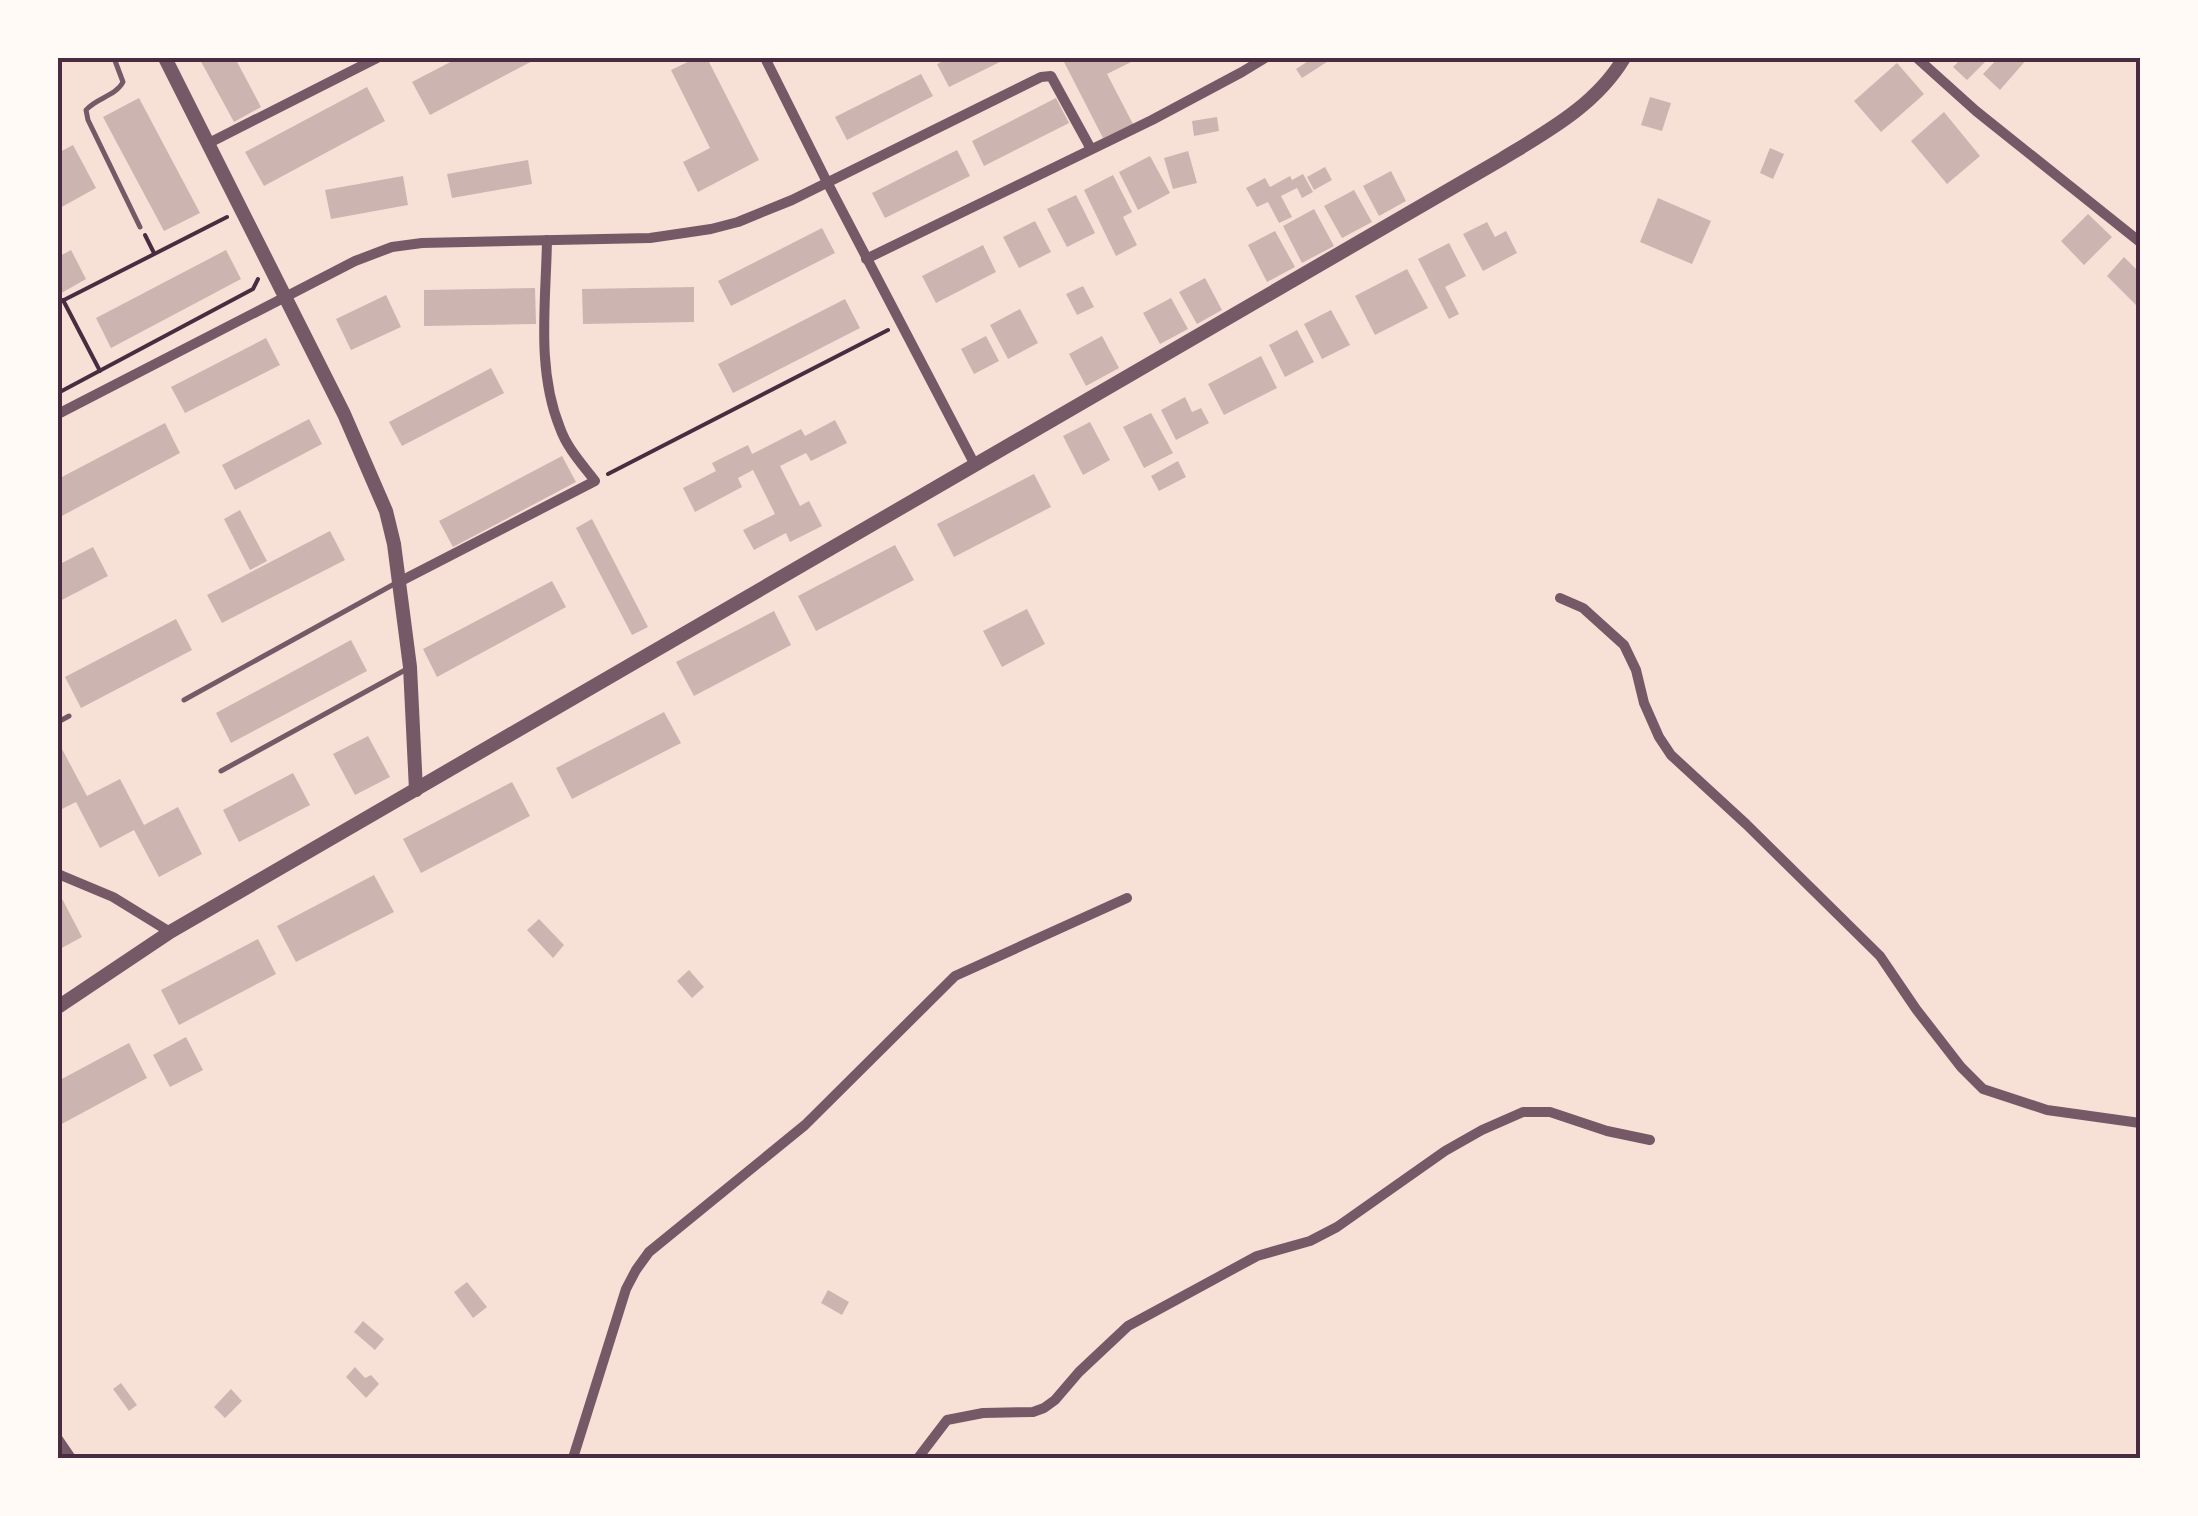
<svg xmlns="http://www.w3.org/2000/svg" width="2198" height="1516" font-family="'Varela Round',sans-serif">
<rect width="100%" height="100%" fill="#f7e1d7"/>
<!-- building -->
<g fill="#ccb4b1">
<polygon points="199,58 235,58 261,107 234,122"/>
<polygon points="458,58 538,58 430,115 412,82"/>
<polygon points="696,58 707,58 759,160 698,192 683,162 710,148 671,70"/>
<polygon points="950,58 1008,58 949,87 937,64"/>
<polygon points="1062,58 1131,58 1133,61 1107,74 1133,124 1103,138"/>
<polygon points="1313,58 1333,58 1302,78 1296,69"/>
<polygon points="1962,58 1989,58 1967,80 1953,67"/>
<polygon points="1998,58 2027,59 2000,90 1983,74"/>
<polygon points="1897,63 1924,94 1881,132 1854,101"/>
<polygon points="921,74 933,96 847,140 835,117"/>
<polygon points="367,87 385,121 264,186 245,152"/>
<polygon points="1650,97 1671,103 1662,131 1641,125"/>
<polygon points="139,98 200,213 164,231 103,117"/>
<polygon points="1056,98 1069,123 984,166 972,141"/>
<polygon points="1944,112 1980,156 1947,184 1911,141"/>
<polygon points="1217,117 1219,131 1194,136 1192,121"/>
<polygon points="73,145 96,188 58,209 58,153"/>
<polygon points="1770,148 1784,154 1773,179 1760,173"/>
<polygon points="957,150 970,176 885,218 872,193"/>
<polygon points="1188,151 1197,183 1173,189 1164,158"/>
<polygon points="1150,156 1170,193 1138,210 1119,172"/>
<polygon points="528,160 532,184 452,198 447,174"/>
<polygon points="1325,167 1332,180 1314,190 1307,177"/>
<polygon points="1391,171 1406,201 1379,216 1363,186"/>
<polygon points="1303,174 1313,192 1302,198 1297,188 1281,196 1292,217 1279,223 1268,202 1257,207 1246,188 1265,178 1270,187 1290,176 1292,180"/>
<polygon points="1113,175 1132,212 1123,217 1137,245 1116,256 1084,190"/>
<polygon points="403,176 408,205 331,219 325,190"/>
<polygon points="1354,190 1372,222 1342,238 1324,206"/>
<polygon points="1076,195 1095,233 1067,247 1047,209"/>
<polygon points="1658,198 1711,221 1692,264 1640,242"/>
<polygon points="1314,209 1334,246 1302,263 1283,226"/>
<polygon points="2088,214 2112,237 2084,265 2061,241"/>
<polygon points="1035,221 1051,252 1019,268 1003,237"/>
<polygon points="1487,222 1495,237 1506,231 1517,253 1483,271 1463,234"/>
<polygon points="822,228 835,253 731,306 718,281"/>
<polygon points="1275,231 1295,267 1267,282 1248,245"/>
<polygon points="1449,243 1466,276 1445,287 1459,314 1449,319 1418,259"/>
<polygon points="983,245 996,272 936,303 922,276"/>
<polygon points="71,250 86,279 58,295 58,257"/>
<polygon points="226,250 241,279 111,348 96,318"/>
<polygon points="2124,257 2140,273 2140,299 2136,305 2107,276"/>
<polygon points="1407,269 1428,308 1375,335 1355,296"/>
<polygon points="1205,278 1222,310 1197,324 1179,292"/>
<polygon points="1083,286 1094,307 1077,315 1066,294"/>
<polygon points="694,287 694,322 583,324 582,289"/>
<polygon points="535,288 536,324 424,326 424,290"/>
<polygon points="386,295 401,327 351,350 336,319"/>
<polygon points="1171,298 1188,329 1160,344 1143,313"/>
<polygon points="845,299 860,328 733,393 718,364"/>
<polygon points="1020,309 1038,343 1008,359 990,325"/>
<polygon points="1331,310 1350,345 1322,359 1304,324"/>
<polygon points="1297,330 1314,362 1285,377 1269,345"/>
<polygon points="986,336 999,361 974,374 961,349"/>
<polygon points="1102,336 1119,368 1086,386 1069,354"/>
<polygon points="266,338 280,365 185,413 171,387"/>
<polygon points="1261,356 1277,388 1224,415 1208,384"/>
<polygon points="491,368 504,393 402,446 389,422"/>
<polygon points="1185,397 1192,412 1201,408 1209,423 1176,440 1161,410"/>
<polygon points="1151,413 1173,453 1144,468 1123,427"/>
<polygon points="309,419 322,444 235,490 222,465"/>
<polygon points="835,420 847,443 811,461 806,453 780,466 800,506 809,501 822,526 790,542 786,533 754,550 743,530 775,514 753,470 738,478 742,487 695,512 683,488 716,471 712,463 748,445 752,454 801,429 805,436"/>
<polygon points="1090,422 1110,460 1083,475 1063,436"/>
<polygon points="165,423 180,453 58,518 58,479"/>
<polygon points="562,456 576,482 453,547 439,521"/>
<polygon points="1178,461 1186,477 1159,491 1151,476"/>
<polygon points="1034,474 1051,507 954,557 937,524"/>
<polygon points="240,510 267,561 250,570 224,519"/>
<polygon points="592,519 648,627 632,635 576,528"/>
<polygon points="330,531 345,560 222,623 207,595"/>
<polygon points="895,545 914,580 816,631 798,596"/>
<polygon points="93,547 108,576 58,602 58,565"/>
<polygon points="552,581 566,607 437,677 423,649"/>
<polygon points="1027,609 1045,644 1002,667 983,631"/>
<polygon points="774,611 791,645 694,696 676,662"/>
<polygon points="176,619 192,650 81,708 65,677"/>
<polygon points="351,640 367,671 231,743 216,713"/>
<polygon points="664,712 681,743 572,799 556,768"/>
<polygon points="368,736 390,777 355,795 333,754"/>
<polygon points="62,749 87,796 120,779 144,825 178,807 202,854 159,877 134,830 100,848 76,802 58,811 58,752"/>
<polygon points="293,773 310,805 239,842 223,810"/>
<polygon points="512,782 530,816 421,873 403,839"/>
<polygon points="374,875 394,912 296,962 277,926"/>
<polygon points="58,891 82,937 58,950"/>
<polygon points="539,919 564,945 553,958 527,930"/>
<polygon points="258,939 276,974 179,1025 161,990"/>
<polygon points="689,970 704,987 692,998 677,981"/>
<polygon points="186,1037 203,1070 170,1087 153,1055"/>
<polygon points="129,1043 147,1078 58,1126 58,1081"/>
<polygon points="467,1282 487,1307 473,1318 454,1292"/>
<polygon points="828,1290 849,1302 842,1315 821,1303"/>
<polygon points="363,1321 384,1339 375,1350 354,1332"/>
<polygon points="355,1367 365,1378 371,1375 379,1384 366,1398 346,1377"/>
<polygon points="121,1383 137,1405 129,1411 113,1389"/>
<polygon points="231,1389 242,1401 225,1418 214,1407"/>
</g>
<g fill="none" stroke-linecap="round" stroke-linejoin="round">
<!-- path -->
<g stroke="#4a2c40" stroke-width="4">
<polyline points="145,235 154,253"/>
<polyline points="63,300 100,371"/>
<polyline points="58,303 227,217"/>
<polyline points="58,393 253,289 258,279"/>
<polyline points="608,474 888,330"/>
</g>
<!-- service -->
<g stroke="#755966" stroke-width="5">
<path d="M114 58 123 82C116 96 96 98 86 110L88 120 140 227"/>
<polyline points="184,700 396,583"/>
<polyline points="58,722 69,716"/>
<polyline points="221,771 407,669"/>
</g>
<!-- minor -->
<g stroke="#755966" stroke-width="10">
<polyline points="765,58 827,182 975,465"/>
<polyline points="1917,58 1976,111 2140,242"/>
<polyline points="209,143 377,58"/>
<polyline points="866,259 1152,120 1242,72 1265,58"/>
<polyline points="58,414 355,261 392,247 422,243 650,238 711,229 738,222 792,200 1041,77 1051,76 1091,149"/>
<path d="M399 582 595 481C582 464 567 448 560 428 536 369 546 302 547 240"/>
<polyline points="1560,598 1583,608 1624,645 1636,670 1644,703 1659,737 1671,755 1746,824 1880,956 1916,1009 1961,1067 1983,1089 2047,1110 2140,1123"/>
<polyline points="58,874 113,897 170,932"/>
<polyline points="58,1439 71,1458"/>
<polyline points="573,1458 626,1289 636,1270 649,1252 805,1125 955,976 1127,898"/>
<polyline points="918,1458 947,1420 983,1413 1033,1412 1044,1408 1055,1400 1079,1372 1128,1326 1257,1256 1310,1241 1337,1227 1445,1151 1482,1130 1523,1112 1550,1112 1607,1131 1650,1140"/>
</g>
<!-- tertiary -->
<g stroke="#755966" stroke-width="14">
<polyline points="165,58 344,414 386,511 394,544 410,667 416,790"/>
<path d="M58 1007 170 932 1502 159C1548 131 1596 105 1624 58"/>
</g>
</g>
<!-- border -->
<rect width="2198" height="1516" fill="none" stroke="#fffaf5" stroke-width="120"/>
<rect x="60" y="60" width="2078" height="1396" fill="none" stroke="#4a2c40" stroke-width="4"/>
</svg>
